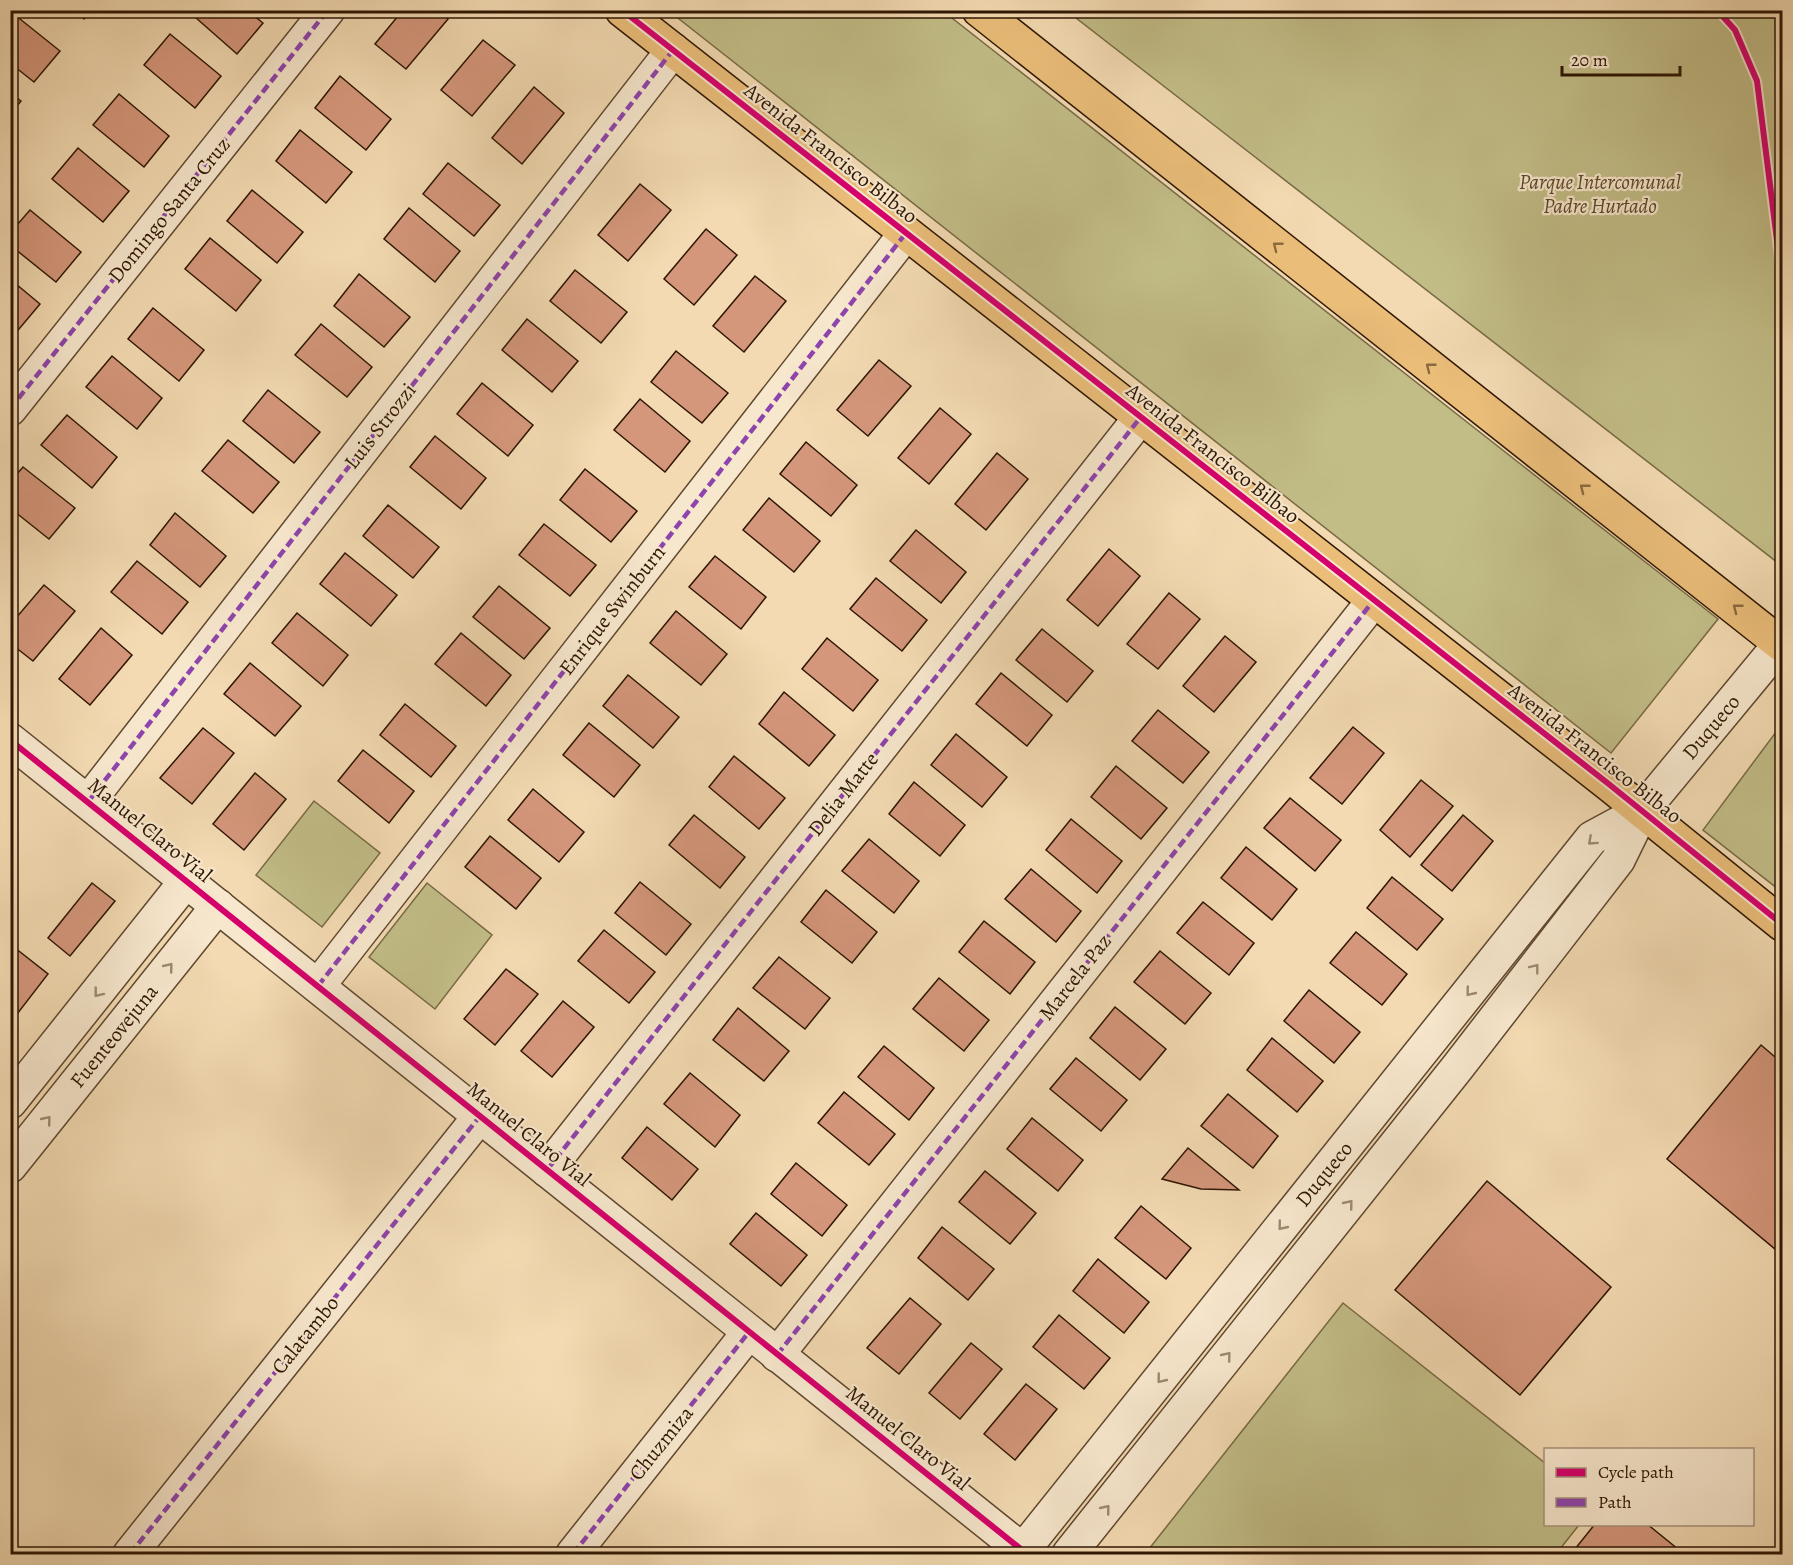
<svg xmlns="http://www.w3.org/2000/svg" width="1793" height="1565" font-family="Alegreya,serif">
<rect width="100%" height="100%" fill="#f3dab2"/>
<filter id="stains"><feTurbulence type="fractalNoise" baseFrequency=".00333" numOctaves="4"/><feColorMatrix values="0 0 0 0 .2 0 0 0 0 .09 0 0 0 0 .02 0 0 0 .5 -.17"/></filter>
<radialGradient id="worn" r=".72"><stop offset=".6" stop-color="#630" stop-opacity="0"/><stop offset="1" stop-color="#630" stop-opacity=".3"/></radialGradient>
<!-- green -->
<g fill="#c2bd87" stroke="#786a45" stroke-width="1.5">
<polygon points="669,11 943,11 1718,619 1611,753"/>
<polygon points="1067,11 1782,11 1782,566"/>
<polygon points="1782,724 1782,892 1703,830"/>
<polygon points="314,801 380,853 322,927 256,875"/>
<polygon points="427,883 492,935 435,1009 369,957"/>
<polygon points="1343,1303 1545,1463 1546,1524 1579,1525 1556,1554 1145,1554"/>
</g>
<!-- building -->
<g fill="#d5977c" stroke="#2e1603" stroke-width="1.5">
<polygon points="74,10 91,10 84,19"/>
<polygon points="187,10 247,10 263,23 237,54"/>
<polygon points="403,10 438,10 448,19 406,69 375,44"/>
<polygon points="10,11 60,51 34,82 10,63"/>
<polygon points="170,34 221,76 195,108 144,65"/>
<polygon points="483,40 515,65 472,116 441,90"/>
<polygon points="340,76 391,119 366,150 315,108"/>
<polygon points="534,87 564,113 522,164 492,138"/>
<polygon points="10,92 21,101 10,114"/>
<polygon points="119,94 169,136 144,167 93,125"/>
<polygon points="300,130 352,172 326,203 276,161"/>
<polygon points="78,148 129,191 103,222 52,179"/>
<polygon points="448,163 500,205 474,236 423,194"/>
<polygon points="640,184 671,210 628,261 598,235"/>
<polygon points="252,190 303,232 277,263 227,221"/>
<polygon points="409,208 460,251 435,282 384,239"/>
<polygon points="30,210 81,252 56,282 10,245 10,233"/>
<polygon points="706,229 737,255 694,305 664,279"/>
<polygon points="210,238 261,280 236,311 185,269"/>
<polygon points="575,270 627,312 601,343 550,301"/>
<polygon points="359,274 410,317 384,347 334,306"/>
<polygon points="755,276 786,301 744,352 713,326"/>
<polygon points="10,279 40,304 14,335 10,331"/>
<polygon points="153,308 204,350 179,381 128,339"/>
<polygon points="527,319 578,361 552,392 502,350"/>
<polygon points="321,324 372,367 347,397 295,355"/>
<polygon points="676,351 728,393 702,423 651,382"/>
<polygon points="112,356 162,398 137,429 86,387"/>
<polygon points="879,360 911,386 868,436 837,410"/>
<polygon points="482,383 533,425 508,456 457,414"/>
<polygon points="268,390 320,432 294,463 243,421"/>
<polygon points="640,399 690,441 665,472 614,430"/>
<polygon points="940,408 971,434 929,484 898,458"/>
<polygon points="67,415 117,457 92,488 41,445"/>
<polygon points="435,436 486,478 461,509 410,467"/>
<polygon points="228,440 279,482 253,513 202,471"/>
<polygon points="806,442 857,485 831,516 780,474"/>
<polygon points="997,453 1028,479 986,530 955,504"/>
<polygon points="23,467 75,508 49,539 10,508 10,482"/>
<polygon points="585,469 637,511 611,542 560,500"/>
<polygon points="769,498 820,541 794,572 743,530"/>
<polygon points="388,505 439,547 413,578 363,536"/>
<polygon points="175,513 226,556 200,587 150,545"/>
<polygon points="544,524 596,565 570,596 519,555"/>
<polygon points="916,530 966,572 941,603 890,561"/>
<polygon points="1109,549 1140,576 1098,626 1067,600"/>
<polygon points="345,553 397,595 371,626 320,584"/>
<polygon points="10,556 17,562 10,571"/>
<polygon points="715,556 766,597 741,629 689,587"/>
<polygon points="137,561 188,602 162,634 111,592"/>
<polygon points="876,578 927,620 902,651 850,609"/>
<polygon points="44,585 75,611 33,661 10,643 10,625"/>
<polygon points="499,586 550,628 524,659 473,617"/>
<polygon points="1169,593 1200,619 1158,669 1127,644"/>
<polygon points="676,611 727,654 701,685 650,643"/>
<polygon points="297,613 348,655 323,686 272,643"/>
<polygon points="101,628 132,655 90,705 59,679"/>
<polygon points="1042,629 1093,671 1067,702 1016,660"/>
<polygon points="461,633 511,675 486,706 435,664"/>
<polygon points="1225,636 1256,662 1214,712 1183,686"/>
<polygon points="827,638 878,680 853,711 802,669"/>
<polygon points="250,663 301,706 275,736 224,694"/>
<polygon points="1001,673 1052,715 1027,746 976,704"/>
<polygon points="628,675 679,717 653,748 603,706"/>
<polygon points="784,692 835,735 809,766 759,724"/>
<polygon points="405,704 456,746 431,777 380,735"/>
<polygon points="1158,710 1209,752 1183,783 1132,741"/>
<polygon points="589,723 640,765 614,797 563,755"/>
<polygon points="1353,727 1384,753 1342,804 1310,778"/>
<polygon points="203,728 234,753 192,804 160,778"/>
<polygon points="956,734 1007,777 982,807 931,765"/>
<polygon points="363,750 414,791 389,823 338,781"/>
<polygon points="734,756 785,798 759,829 709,787"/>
<polygon points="1116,766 1167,808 1141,839 1091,797"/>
<polygon points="255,773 286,799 244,850 213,824"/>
<polygon points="1421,780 1453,806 1410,857 1380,830"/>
<polygon points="914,782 965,825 940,856 889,814"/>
<polygon points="533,789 584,832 559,862 508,820"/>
<polygon points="1290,798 1341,840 1315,871 1264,828"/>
<polygon points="694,815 745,857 720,888 669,845"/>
<polygon points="1463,815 1493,841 1452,891 1421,865"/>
<polygon points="1071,819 1122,861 1097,893 1046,850"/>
<polygon points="490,836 541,878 516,909 465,867"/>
<polygon points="869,839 919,881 894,913 842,871"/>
<polygon points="1246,847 1297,889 1272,920 1221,878"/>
<polygon points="1031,869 1081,911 1056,942 1005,899"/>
<polygon points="1392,877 1443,919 1417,950 1367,908"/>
<polygon points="640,882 691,924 666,955 615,913"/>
<polygon points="92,883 115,901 70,956 48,938"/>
<polygon points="826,890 877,932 852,963 801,922"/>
<polygon points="1203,902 1254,943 1229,975 1177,933"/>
<polygon points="984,921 1035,962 1010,994 959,952"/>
<polygon points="604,930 655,972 629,1003 578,961"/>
<polygon points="1356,932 1407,974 1382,1005 1330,963"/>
<polygon points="10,944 48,974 14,1018 10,1015"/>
<polygon points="1160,951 1211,993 1185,1024 1134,982"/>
<polygon points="779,957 830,998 805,1029 753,988"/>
<polygon points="506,969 538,994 495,1045 464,1019"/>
<polygon points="939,978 989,1020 964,1051 913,1009"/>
<polygon points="1309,990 1360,1032 1334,1063 1284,1021"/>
<polygon points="563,1001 594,1027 552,1077 521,1051"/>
<polygon points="1115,1007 1166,1049 1140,1080 1090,1038"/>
<polygon points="738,1008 789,1051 764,1081 713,1040"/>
<polygon points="1272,1038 1323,1081 1297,1112 1247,1070"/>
<polygon points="1761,1045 1782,1063 1782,1255 1667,1159"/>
<polygon points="884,1046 934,1088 909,1120 858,1077"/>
<polygon points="1076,1058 1127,1100 1101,1131 1050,1089"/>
<polygon points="690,1073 740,1115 715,1147 664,1104"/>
<polygon points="844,1092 895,1134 869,1165 818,1123"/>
<polygon points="1228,1094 1278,1136 1253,1168 1201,1126"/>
<polygon points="1032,1118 1083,1160 1058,1191 1007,1149"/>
<polygon points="647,1127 698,1169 672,1200 622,1158"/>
<polygon points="1188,1148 1239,1190 1201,1189 1162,1179"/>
<polygon points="796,1163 847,1205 822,1236 771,1194"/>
<polygon points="985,1171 1036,1213 1010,1244 959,1202"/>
<polygon points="1487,1181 1611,1287 1520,1395 1395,1290"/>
<polygon points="1141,1206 1191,1248 1166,1279 1115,1238"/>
<polygon points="756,1213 807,1255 781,1286 730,1244"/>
<polygon points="942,1227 994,1269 968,1300 918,1258"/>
<polygon points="1098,1259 1149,1302 1124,1333 1073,1291"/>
<polygon points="910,1298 941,1324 899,1374 867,1348"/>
<polygon points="1059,1315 1110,1358 1084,1389 1033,1347"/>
<polygon points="971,1343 1002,1369 960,1419 929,1393"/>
<polygon points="1026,1384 1057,1409 1015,1460 984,1434"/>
<polygon points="1595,1524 1647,1524 1684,1554 1571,1554"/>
</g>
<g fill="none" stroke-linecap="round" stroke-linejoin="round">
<defs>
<g id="street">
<polyline points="10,409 328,10"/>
<polyline points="10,740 1027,1554"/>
<polyline points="88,802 673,50"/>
<polyline points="318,986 906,233"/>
<polyline points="10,1102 186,881"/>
<polyline points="10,1166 218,906"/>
<polyline points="547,1170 1140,418"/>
<polyline points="777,1355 1374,600"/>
<polyline points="130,1554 480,1116"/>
<polyline points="573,1554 749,1332"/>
<polyline points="1020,1554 1592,838 1642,811"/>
<polyline points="1069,1554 1457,1068 1618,860 1642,811 1781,643"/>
</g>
<g id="primary">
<polyline points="622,10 1610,785 1782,924"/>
<polyline points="979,10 1782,645"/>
</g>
</defs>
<!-- street casing -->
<use href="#street" stroke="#5f472f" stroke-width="36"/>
<!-- primary casing -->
<use href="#primary" stroke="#2e1603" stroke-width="36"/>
<!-- street -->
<use href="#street" stroke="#f7e7cd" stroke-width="33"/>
<!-- primary -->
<use href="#primary" stroke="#eabd79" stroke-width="33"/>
<!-- quiet -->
<g stroke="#8e44ad" stroke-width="4.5" stroke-dasharray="9 4.5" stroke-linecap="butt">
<polyline points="10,409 328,10"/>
<polyline points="88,802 673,50"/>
<polyline points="318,986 906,233"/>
<polyline points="547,1170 1140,418"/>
<polyline points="777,1355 1374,600"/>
<polyline points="130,1554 480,1116"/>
<polyline points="573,1554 749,1332"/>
</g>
<defs>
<g id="cycleway">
<polyline points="622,10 1610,785 1782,924"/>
<polyline points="1717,10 1735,30 1757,81 1782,280"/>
<polyline points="10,740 1027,1554"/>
</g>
</defs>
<!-- cycleway casing -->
<use href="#cycleway" stroke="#f7e7cd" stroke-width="10"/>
<!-- cycleway -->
<use href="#cycleway" stroke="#d6006c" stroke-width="6"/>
</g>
<!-- one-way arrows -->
<defs><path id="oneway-chevron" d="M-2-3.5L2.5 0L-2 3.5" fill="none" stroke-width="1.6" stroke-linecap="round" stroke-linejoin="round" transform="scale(1.5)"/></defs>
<g stroke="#8c6a3e">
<use href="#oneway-chevron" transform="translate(1277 246) rotate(-142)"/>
<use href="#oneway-chevron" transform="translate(1430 367) rotate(-142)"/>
<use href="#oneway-chevron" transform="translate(1584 488) rotate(-142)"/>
<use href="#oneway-chevron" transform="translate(1737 608) rotate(-142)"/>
</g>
<g stroke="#9d8972">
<use href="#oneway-chevron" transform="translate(1592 841) rotate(138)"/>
<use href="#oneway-chevron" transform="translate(169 967) rotate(-51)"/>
<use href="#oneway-chevron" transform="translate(1535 968) rotate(-52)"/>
<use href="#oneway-chevron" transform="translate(1470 992) rotate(129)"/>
<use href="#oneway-chevron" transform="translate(98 993) rotate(128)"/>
<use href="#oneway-chevron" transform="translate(47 1120) rotate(-51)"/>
<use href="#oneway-chevron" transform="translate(1349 1204) rotate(-51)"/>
<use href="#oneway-chevron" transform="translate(1282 1226) rotate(129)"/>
<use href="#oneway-chevron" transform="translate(1227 1356) rotate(-51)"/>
<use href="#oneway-chevron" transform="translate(1161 1379) rotate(129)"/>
<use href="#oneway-chevron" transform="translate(1106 1509) rotate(-51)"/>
</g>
<g text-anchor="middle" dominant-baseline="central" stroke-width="4.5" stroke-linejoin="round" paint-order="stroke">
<!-- street labels -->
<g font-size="21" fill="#2e1603" stroke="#f7e7cd">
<text transform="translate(831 153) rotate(38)">Avenida Francisco Bilbao</text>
<text transform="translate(169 210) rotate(-51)">Domingo Santa Cruz</text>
<text transform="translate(380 426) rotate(-52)">Luis Strozzi</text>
<text transform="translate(1213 453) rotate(38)">Avenida Francisco Bilbao</text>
<text transform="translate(612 610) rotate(-52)">Enrique Swinburn</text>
<text transform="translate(1711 727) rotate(-50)">Duqueco</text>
<text transform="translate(1595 753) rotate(38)">Avenida Francisco Bilbao</text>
<text transform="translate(843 794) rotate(-52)">Delia Matte</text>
<text transform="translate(150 830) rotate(39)">Manuel Claro Vial</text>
<text transform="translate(1075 977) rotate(-52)">Marcela Paz</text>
<text transform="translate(114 1036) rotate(-51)">Fuenteovejuna</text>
<text transform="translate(529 1134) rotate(39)">Manuel Claro Vial</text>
<text transform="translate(1324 1174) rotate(-51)">Duqueco</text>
<text transform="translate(305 1335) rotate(-51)">Calatambo</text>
<text transform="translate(908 1438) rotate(39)">Manuel Claro Vial</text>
<text transform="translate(661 1443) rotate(-51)">Chuzmiza</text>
</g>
<!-- park labels -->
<g font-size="21" font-style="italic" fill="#5a482b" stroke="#f7e7cd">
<text x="1600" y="182">Parque Intercomunal<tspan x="1600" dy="24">Padre Hurtado</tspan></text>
</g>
</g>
<!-- margin -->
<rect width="1793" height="1565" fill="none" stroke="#f3dab2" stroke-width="36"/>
<rect x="12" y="12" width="1769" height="1541" fill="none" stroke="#2e1603" stroke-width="3"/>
<rect x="18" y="18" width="1757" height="1529" fill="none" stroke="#2e1603" stroke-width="1.5"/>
<!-- legend -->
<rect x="1544" y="1448" width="210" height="78" fill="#f7e7cd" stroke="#a7937c" stroke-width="1.5"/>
<rect x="1556" y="1468" width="30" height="9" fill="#d6006c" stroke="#a7937c" stroke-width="1.5"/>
<text x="1598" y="1478" font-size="18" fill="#2e1603">Cycle path</text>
<rect x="1556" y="1498" width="30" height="9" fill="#8e44ad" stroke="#a7937c" stroke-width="1.5"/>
<text x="1598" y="1508" font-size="18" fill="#2e1603">Path</text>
<!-- scale -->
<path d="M1562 66v9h118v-9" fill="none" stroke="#2e1603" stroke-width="3"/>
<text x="1571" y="66" font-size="18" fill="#2e1603" stroke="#f7e7cd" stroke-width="4.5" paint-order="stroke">20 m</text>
<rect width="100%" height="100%" filter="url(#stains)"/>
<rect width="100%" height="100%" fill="url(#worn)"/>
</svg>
